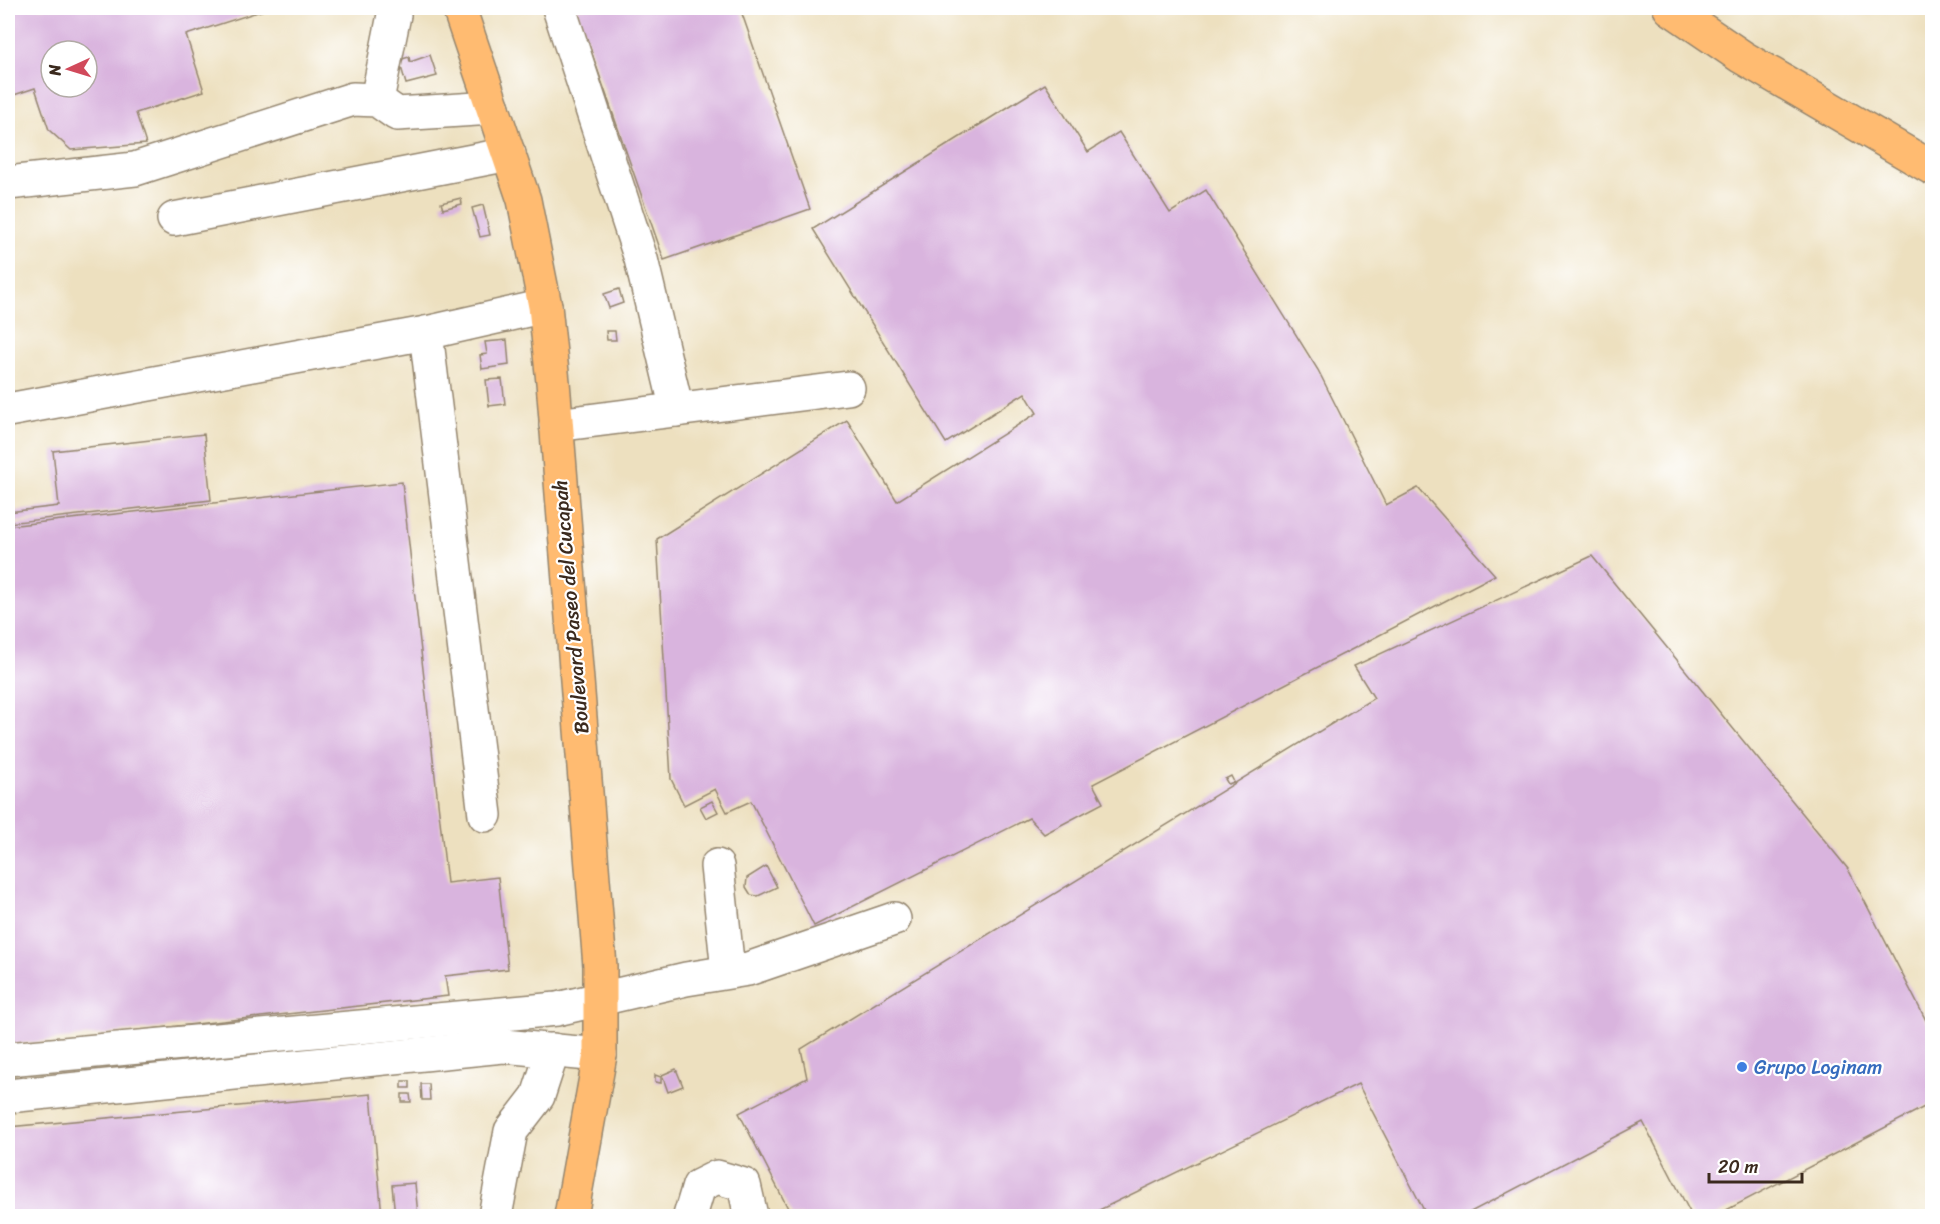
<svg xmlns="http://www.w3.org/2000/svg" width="1940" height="1224" font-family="Sriracha,sans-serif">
<rect width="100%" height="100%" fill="#fff"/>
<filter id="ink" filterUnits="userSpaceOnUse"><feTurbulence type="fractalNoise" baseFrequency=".0167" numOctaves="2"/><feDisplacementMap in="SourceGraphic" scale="12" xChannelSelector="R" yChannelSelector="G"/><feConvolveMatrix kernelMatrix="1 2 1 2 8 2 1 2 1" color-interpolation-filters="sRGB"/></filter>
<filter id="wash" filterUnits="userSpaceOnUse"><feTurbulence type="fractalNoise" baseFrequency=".008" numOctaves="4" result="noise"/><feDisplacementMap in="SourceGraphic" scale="24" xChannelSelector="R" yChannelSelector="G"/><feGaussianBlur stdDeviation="1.35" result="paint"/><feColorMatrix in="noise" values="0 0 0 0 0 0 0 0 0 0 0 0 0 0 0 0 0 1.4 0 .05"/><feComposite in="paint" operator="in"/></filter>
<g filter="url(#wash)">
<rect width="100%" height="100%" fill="#ede0bf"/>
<g id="blocks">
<!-- building -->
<g fill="#d9b4de" fill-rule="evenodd">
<path d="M8 8H270L186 35 204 91 136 113 146 144 71 150 49 130 35 88 8 97ZM51 51H87V87H51Z"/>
<polygon points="576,8 740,8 810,209 664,260"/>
<polygon points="430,55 437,76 406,84 399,60 409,57 410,62"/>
<polygon points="1045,84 1088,152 1119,132 1170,213 1206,190 1318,370 1386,505 1418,488 1495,575 1093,784 1103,803 1044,834 1029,818 814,926 751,801 727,812 715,789 684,805 671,779 657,539 847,420 897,501 1037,413 1025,393 946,443 813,229"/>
<polygon points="461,198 462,204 443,209 441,203"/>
<polygon points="483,205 490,235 480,237 472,208"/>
<polygon points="619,289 623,303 609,308 604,294"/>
<polygon points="606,331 615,331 616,340 607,340"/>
<polygon points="507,340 509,365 482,369 480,355 487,354 485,342"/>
<polygon points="502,379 505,404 489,406 486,380"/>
<polygon points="204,434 211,500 8,523 8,512 59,506 53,451"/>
<polygon points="402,482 447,883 498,877 508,969 445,976 448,996 8,1045 8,526"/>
<polygon points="1592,556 1848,869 1932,1032 1932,1103 1715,1216 1692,1216 1643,1122 1463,1216 1427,1216 1358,1084 1087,1216 792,1216 739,1113 807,1078 801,1049 1374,698 1354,666"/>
<polygon points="1231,776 1234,782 1228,784 1225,779"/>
<polygon points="712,801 718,812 706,818 700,807"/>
<polygon points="766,866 777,887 758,896 751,895 746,887 747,878"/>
<polygon points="676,1069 683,1086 668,1092 662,1075"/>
<polygon points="655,1075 661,1077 661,1083 655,1082"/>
<rect x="402" y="1081" width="8" height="7"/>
<polygon points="421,1084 429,1084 430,1100 422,1100"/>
<polygon points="371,1094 382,1216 8,1216 8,1127"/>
<polygon points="402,1094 410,1094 411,1102 402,1102"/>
<polygon points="415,1183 418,1216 395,1216 392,1185"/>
</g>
</g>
</g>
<g filter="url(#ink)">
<use href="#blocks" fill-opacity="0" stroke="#94856e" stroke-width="1.5"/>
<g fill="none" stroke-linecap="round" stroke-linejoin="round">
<defs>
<g id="minor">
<polyline points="559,8 641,259 677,410"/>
<polyline points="377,100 394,15 393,8"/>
<polyline points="8,183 135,169 353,99 377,100 397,114 493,108"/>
<polyline points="174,219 509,154"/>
<polyline points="426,333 485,815"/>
<polyline points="8,410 426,333 545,306"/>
<polyline points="556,425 848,388"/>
<polyline points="717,866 728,971"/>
<polyline points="8,1059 557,1009 686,979 748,969 894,919"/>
<polyline points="8,1096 503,1046 600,1055"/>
<polyline points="495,1216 511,1131 538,1096 553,1050"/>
<polyline points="690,1216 699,1186 717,1177 744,1185 751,1216"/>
</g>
<g id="major">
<polyline points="459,8 524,200 545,306 553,382 600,966 600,1055 571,1216"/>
<polyline points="1670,8 1742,57 1932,168"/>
</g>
</defs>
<!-- minor casing -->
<use href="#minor" stroke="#94856e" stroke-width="36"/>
<!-- major casing -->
<use href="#major" stroke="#94856e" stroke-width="36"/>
<!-- minor -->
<use href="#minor" stroke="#fff" stroke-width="33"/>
<!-- major -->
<use href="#major" stroke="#ffbb71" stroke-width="33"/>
</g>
</g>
<!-- markers -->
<circle fill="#3f7fe0" stroke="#fff" stroke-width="2" cx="1742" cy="1067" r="6"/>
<g text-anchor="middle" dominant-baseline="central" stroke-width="4.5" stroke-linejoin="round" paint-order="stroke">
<!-- street labels -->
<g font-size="20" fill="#3b2a1e" stroke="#fff">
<text transform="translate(571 607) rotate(-95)">Boulevard Paseo del Cucapah</text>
</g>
<!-- shop labels -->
<g font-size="20" fill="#366cbe" stroke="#fff" text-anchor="start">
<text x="1754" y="1067">Grupo Loginam</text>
</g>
</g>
<!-- margin -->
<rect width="1940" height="1224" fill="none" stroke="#fff" stroke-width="30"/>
<!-- north arrow -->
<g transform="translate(69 69) rotate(266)"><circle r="28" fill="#ffffff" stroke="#b1aaa5" stroke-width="1.5"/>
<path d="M0-4.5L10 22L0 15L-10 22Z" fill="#d1495b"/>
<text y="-9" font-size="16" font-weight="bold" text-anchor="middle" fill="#3b2a1e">N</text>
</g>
<!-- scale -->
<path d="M1709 1173v9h93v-9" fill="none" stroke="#3b2a1e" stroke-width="3"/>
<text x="1718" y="1173" font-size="18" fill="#3b2a1e" stroke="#ffffff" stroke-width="4.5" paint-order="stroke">20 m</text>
</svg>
